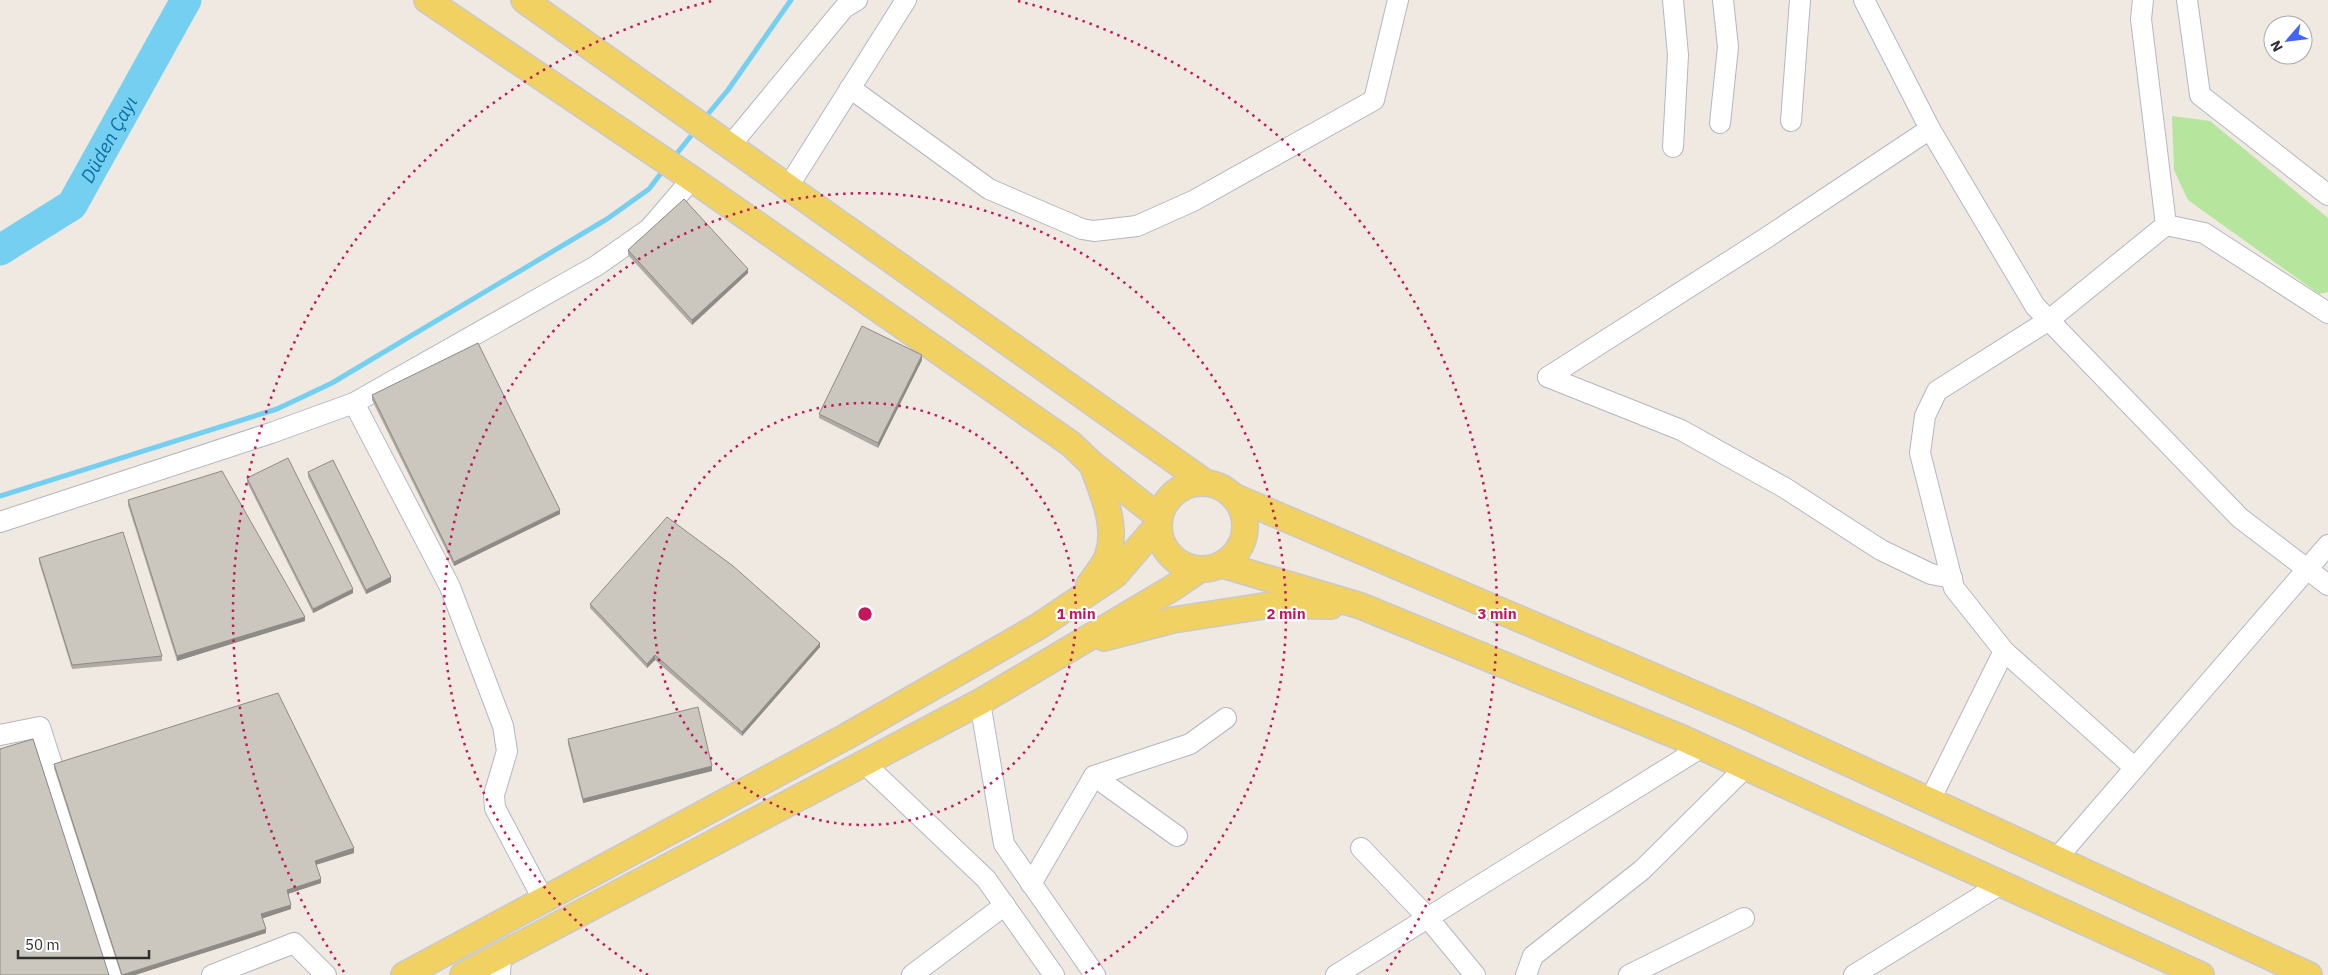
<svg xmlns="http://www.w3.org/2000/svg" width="2328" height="975" font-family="'IBM Plex Sans',sans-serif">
<rect width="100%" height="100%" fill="#efe9e1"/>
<!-- green -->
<polygon fill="#b6e59e" points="2172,116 2210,121 2328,218 2328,292 2319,294 2188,200 2174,170"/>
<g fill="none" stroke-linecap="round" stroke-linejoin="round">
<!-- stream -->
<g stroke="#75cff0" stroke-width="5">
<polyline points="703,120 728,90 791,0"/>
<polyline points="674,157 695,131"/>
<polyline points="0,496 277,409 332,383 607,219 649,189 665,168"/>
</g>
<!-- river -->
<path stroke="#75cff0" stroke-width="31" id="s1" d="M0 250 72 205 186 0"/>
<defs>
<g id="minor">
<polyline points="1864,0 1930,129 2035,306 2240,518 2328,585"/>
<polyline points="2143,0 2141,19 2166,225"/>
<polyline points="2187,0 2200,95 2328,195"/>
<polyline points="850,88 989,189 1082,229 1094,231 1137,226 1193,201 1374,100 1398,0"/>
<polyline points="1791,121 1800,0"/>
<polyline points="1720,123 1728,47 1723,0"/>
<polyline points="730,146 844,8 857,0"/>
<polyline points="1673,147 1678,55 1673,0"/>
<polyline points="788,187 906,0"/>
<polyline points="1548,377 1766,238 1930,129"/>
<polyline points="1548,377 1681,430 1785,488 1881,550 1931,574 1952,578"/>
<polyline points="354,403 450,587 503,726 507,751 494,795 495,808 544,901"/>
<polyline points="0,522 271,433 354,403 596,266 649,229 692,179"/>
<polyline points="980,702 1004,844 1095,975"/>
<polyline points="0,735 40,727 119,975"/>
<polyline points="864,763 986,879 1054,975"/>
<polyline points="2135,768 2004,651 1954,588 1920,453 1925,416 1937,391 2049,320 2166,225 2204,233 2328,313"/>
<polyline points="1094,776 1177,836"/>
<polyline points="1930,800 2004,651"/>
<polyline points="1361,848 1428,918 1475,975"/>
<polyline points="2057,858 2328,545"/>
<polyline points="1031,884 1094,776 1190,744 1226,718"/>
<polyline points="212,975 294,943 326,975"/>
<polyline points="500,975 501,956"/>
<polyline points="912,975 1005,905"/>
<polyline points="1336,975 1702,747"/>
<polyline points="1526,975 1533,956 1642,870 1746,767"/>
<polyline points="1629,975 1744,918"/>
<polyline points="1854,975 2001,884"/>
</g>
<g id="major">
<polyline points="427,0 692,179 1071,444 1092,464 1160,518"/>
<polyline points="524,0 1206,483"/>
<circle cx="1202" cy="526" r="43"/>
<polyline points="1233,496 1746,716 2309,975"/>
<polyline points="1223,565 1361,606 1682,738 2201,975"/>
<path d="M1089 585C1095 576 1105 565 1108 555 1118 525 1102 492 1092 464"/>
<polyline points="1104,638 1173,620 1270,605 1331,606"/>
<polyline points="404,975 847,736 1039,626 1115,575 1158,525"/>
<polyline points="463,975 980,702 1174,587 1199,570"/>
</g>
</defs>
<!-- minor casing -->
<use href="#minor" stroke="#b4b7c1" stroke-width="22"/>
<!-- major casing -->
<use href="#major" stroke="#c9c9c9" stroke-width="28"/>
<!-- minor -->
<use href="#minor" stroke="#fff" stroke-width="20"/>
<!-- major -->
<use href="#major" stroke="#f2d163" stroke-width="25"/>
</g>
<!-- wall -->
<g fill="#afaba4">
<polygon points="628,250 748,273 692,325 628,255"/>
<polygon points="922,360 878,448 819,418 819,414"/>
<polygon points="372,395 560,514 454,566 372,400"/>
<polygon points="308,472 391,582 366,594 308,477"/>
<polygon points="247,478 353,593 313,613 247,482"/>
<polygon points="128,500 305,621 177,661 128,505"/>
<polygon points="39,558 162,656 162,661 72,669 39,562"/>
<polygon points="590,604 820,647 742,736 655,660 647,668 590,608"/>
<polygon points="568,739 712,771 583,803 568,744"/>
<polygon points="54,764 354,853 316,865 321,883 288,894 291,909 262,918 266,933 135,975 121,975 54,768"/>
</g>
<!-- shaded-wall -->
<g fill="#8e8b86">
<polygon points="748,269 748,273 692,325 692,320"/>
<polygon points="922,355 922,360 878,448 878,443"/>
<polygon points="560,510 560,514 454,566 454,562"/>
<polygon points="391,577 391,582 366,594 366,590"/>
<polygon points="353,589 353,593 313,613 313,609"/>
<polygon points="305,617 305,621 177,661 177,656"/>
<polygon points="820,643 820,647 742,736 742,732"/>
<polygon points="655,655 655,660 647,668 647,664"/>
<polygon points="712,766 712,771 583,803 583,799"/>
<polygon points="354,848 354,853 315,865 315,861"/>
<polygon points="321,879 321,883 287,894 287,890"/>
<polygon points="291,905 291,909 261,919 261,914"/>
<polygon points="266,929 266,933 135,975 122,975"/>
</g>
<!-- building -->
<g fill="#cbc7bf" stroke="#8e8b86">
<polygon points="684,199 748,269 692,320 628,250"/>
<polygon points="862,326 922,355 878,443 819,414"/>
<polygon points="478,343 560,510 454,562 372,395"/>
<polygon points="288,458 353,589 313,609 247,478"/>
<polygon points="333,460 391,577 366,590 308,472"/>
<polygon points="222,471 305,617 177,656 128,500"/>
<polygon points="667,517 733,566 820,643 742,732 655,655 647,664 590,604"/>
<polygon points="123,532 162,656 72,665 39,558"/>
<polygon points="278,693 354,848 315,861 321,879 287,890 291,905 261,914 266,929 122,975 54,764"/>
<polygon points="698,707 712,766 583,799 568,739"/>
<polygon points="33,739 109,975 0,975 0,749"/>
</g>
<!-- distance rings -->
<g fill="none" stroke="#c2185b" stroke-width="2.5" stroke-dasharray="2.5 5">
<circle cx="865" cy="614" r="211"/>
<path d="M648 975A421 421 0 1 1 1082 975"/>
<path d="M344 972A632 632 0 0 1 712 1M1018 1A632 632 0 0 1 1386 972"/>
</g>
<g text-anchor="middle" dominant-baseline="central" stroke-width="4.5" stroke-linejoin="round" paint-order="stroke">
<!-- water labels -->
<g font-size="19" font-style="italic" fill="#0d6fa3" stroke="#fff">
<text stroke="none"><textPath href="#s1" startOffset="160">Düden Çayı</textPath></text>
</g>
</g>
<circle cx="865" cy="614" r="8" fill="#c2185b" stroke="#fff" stroke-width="2.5"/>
<g font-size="15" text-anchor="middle" font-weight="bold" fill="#c2185b" stroke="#fff" stroke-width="4.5" stroke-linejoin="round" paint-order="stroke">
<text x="1076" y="619">1 min</text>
<text x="1286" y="619">2 min</text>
<text x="1497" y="619">3 min</text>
</g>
<!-- north arrow -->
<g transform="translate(2288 40) rotate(242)"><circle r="24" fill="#ffffff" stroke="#ababab"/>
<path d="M0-4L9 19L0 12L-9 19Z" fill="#4264fb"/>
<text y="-8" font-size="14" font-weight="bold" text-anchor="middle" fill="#2e2e2e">N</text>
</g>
<!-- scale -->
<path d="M18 950v8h131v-8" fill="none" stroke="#2e2e2e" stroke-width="2.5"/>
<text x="25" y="950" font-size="15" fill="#2e2e2e" stroke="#ffffff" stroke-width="4" paint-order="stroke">50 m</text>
</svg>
